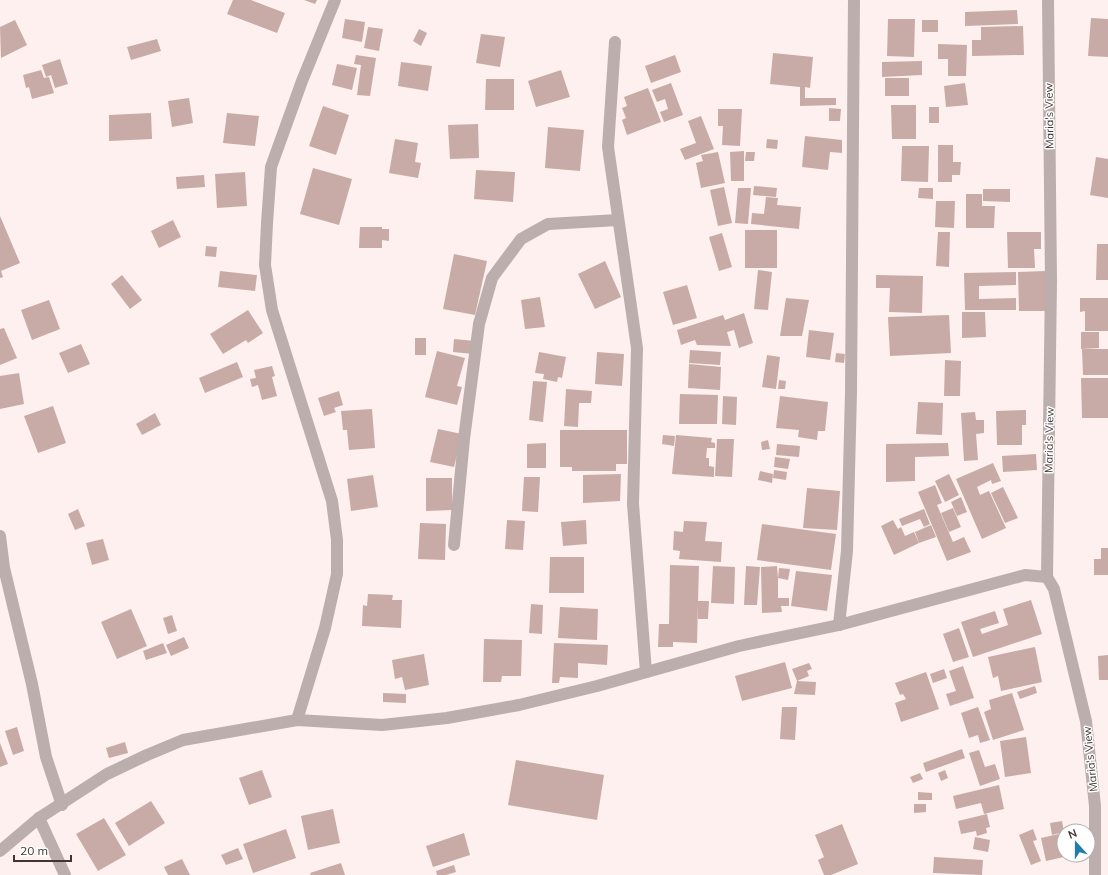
<svg xmlns="http://www.w3.org/2000/svg" width="1108" height="875" font-family="Mulish,sans-serif">
<rect width="100%" height="100%" fill="#fdf0ee"/>
<!-- building -->
<g fill="#c8aba6">
<polygon points="233,0 251,0 285,13 277,33 227,14"/>
<polygon points="304,0 317,0 315,4"/>
<polygon points="1017,10 1018,24 965,26 965,12"/>
<polygon points="1091,18 1108,19 1108,57 1088,56"/>
<polygon points="345,19 365,22 362,42 342,38"/>
<polygon points="888,19 915,19 914,57 887,56"/>
<polygon points="15,20 27,45 1,58 0,27"/>
<rect x="922" y="20" width="16" height="12"/>
<polygon points="1023,26 1024,55 972,56 972,40 981,40 981,27"/>
<polygon points="368,27 383,29 379,51 364,48"/>
<polygon points="419,29 427,33 421,46 413,41"/>
<polygon points="481,34 505,37 500,67 476,63"/>
<polygon points="157,39 161,51 131,60 127,47"/>
<polygon points="938,44 967,45 966,76 948,76 948,59 938,59"/>
<polygon points="773,53 813,57 810,88 805,87 805,98 836,98 836,105 800,106 800,87 770,84"/>
<polygon points="356,55 376,58 370,96 357,95 361,65 354,64"/>
<polygon points="675,55 681,72 651,83 645,66"/>
<polygon points="60,59 68,84 55,88 51,75 46,77 42,65"/>
<polygon points="922,61 922,75 882,77 882,62"/>
<polygon points="401,62 432,66 428,91 398,86"/>
<polygon points="337,64 357,68 352,90 332,85"/>
<polygon points="41,70 44,78 49,77 54,93 32,99 29,87 26,88 23,75"/>
<polygon points="561,70 570,97 536,107 528,81"/>
<rect x="885" y="78" width="24" height="18"/>
<polygon points="486,79 514,79 514,110 485,110"/>
<polygon points="671,83 683,115 664,122 660,112 668,109 665,99 657,102 652,90"/>
<polygon points="965,83 968,105 946,107 944,86"/>
<polygon points="648,88 661,122 627,135 622,120 626,118 622,108 627,106 624,97"/>
<polygon points="189,98 193,123 172,127 168,101"/>
<polygon points="891,105 916,105 916,139 892,139"/>
<polygon points="323,106 349,115 336,155 309,146"/>
<rect x="929" y="107" width="10" height="16"/>
<polygon points="829,108 841,109 840,121 829,121"/>
<polygon points="718,109 742,109 740,146 722,145 723,126 718,126"/>
<polygon points="151,113 152,139 109,141 109,115"/>
<polygon points="227,113 259,116 255,146 223,143"/>
<polygon points="701,116 714,149 685,160 680,149 696,143 688,121"/>
<polygon points="478,124 479,158 450,159 448,125"/>
<polygon points="548,127 584,130 580,171 545,168"/>
<polygon points="805,136 842,140 842,153 830,152 828,170 802,167"/>
<polygon points="395,139 418,143 415,162 421,163 418,178 389,173"/>
<polygon points="767,139 778,140 777,149 766,148"/>
<polygon points="938,145 953,145 953,162 961,162 960,175 952,175 952,182 938,182"/>
<polygon points="902,146 929,146 928,182 901,181"/>
<polygon points="744,151 744,181 731,181 730,152"/>
<polygon points="718,152 725,183 701,188 696,163 703,161 701,155"/>
<polygon points="746,152 755,152 754,161 745,161"/>
<polygon points="1096,157 1108,159 1108,198 1090,195"/>
<polygon points="313,168 352,179 339,225 300,214"/>
<polygon points="476,170 515,172 513,202 474,199"/>
<polygon points="245,172 247,206 217,208 215,174"/>
<polygon points="204,175 205,187 177,189 176,177"/>
<polygon points="754,186 777,188 776,197 753,195"/>
<polygon points="724,187 732,223 718,226 710,190"/>
<polygon points="738,188 751,188 748,224 735,223"/>
<polygon points="919,188 933,188 933,199 918,198"/>
<polygon points="983,189 1010,189 1010,202 983,201"/>
<polygon points="966,194 982,194 982,206 995,206 994,228 966,228"/>
<polygon points="766,197 778,198 777,205 801,207 799,229 751,224 752,213 764,214"/>
<polygon points="936,201 955,201 954,228 935,227"/>
<polygon points="0,216 20,263 1,271 3,277 0,278"/>
<polygon points="173,220 181,237 159,248 151,231"/>
<polygon points="360,227 382,227 382,229 389,229 389,241 382,240 382,248 359,248"/>
<rect x="745" y="230" width="32" height="38"/>
<polygon points="938,232 950,232 949,267 936,266"/>
<polygon points="1007,232 1041,232 1041,249 1034,249 1035,268 1008,268"/>
<polygon points="722,233 732,267 719,271 709,237"/>
<polygon points="1097,244 1108,244 1108,280 1096,280"/>
<polygon points="206,246 217,247 216,257 205,256"/>
<polygon points="454,254 487,261 475,315 443,309"/>
<polygon points="605,261 621,297 595,309 578,274"/>
<polygon points="758,270 772,272 768,310 754,309"/>
<polygon points="220,271 257,275 255,291 218,287"/>
<polygon points="1046,271 1047,311 1019,311 1018,272"/>
<polygon points="1016,272 1016,285 979,286 979,299 1016,298 1016,310 965,310 964,273"/>
<polygon points="122,275 142,300 130,309 111,284"/>
<polygon points="876,275 923,276 922,313 889,312 890,288 876,288"/>
<polygon points="687,285 697,318 673,325 663,292"/>
<polygon points="540,297 545,327 525,329 521,300"/>
<polygon points="786,298 809,300 802,336 780,336"/>
<polygon points="1080,298 1108,298 1108,331 1085,331 1085,311 1080,312"/>
<polygon points="49,300 60,329 32,340 21,310"/>
<polygon points="248,310 263,333 248,343 246,340 223,354 210,334"/>
<polygon points="962,312 985,312 986,337 962,338"/>
<polygon points="744,313 753,343 739,348 734,330 727,332 731,346 697,345 695,340 681,345 677,330 723,315 725,320"/>
<polygon points="949,315 951,353 890,356 888,317"/>
<polygon points="4,328 17,358 0,365 0,329"/>
<polygon points="809,330 834,333 830,360 806,357"/>
<polygon points="1081,332 1099,332 1099,348 1081,349"/>
<rect x="415" y="338" width="11" height="17"/>
<polygon points="454,339 475,341 473,354 453,352"/>
<polygon points="81,344 90,364 68,373 59,353"/>
<polygon points="1082,349 1108,349 1108,375 1083,375"/>
<polygon points="690,350 721,352 720,365 689,363"/>
<polygon points="437,351 465,358 457,386 462,387 457,405 425,397"/>
<polygon points="539,352 566,357 562,378 558,377 557,382 543,379 544,374 535,373"/>
<polygon points="597,352 624,354 622,386 595,384"/>
<polygon points="836,353 845,354 844,363 835,362"/>
<polygon points="767,355 780,357 776,389 762,387"/>
<polygon points="945,360 961,361 960,396 944,396"/>
<polygon points="237,362 243,377 205,393 199,378"/>
<polygon points="689,364 721,367 720,390 688,388"/>
<polygon points="272,366 275,376 272,377 277,396 262,400 258,385 252,387 250,379 256,378 254,370"/>
<polygon points="19,373 24,404 0,409 0,376"/>
<polygon points="1081,378 1108,378 1108,418 1082,418"/>
<polygon points="779,380 786,381 785,389 778,389"/>
<polygon points="533,381 547,382 543,422 529,420"/>
<polygon points="566,389 592,391 591,403 579,403 578,427 564,426"/>
<polygon points="339,391 343,405 334,408 336,412 324,416 318,398"/>
<polygon points="680,394 718,395 717,424 679,424"/>
<polygon points="723,396 737,397 736,425 722,424"/>
<polygon points="780,396 828,402 825,431 818,431 817,440 798,437 799,430 776,428"/>
<polygon points="918,402 943,403 942,435 916,434"/>
<polygon points="53,406 66,443 38,453 24,416"/>
<polygon points="372,409 375,448 349,450 347,430 343,430 341,411"/>
<polygon points="1026,410 1026,425 1022,425 1022,445 997,445 996,411"/>
<polygon points="975,412 976,420 984,420 984,433 976,434 978,460 964,461 961,413"/>
<polygon points="155,413 161,425 142,435 136,424"/>
<polygon points="438,429 462,434 454,467 430,462"/>
<polygon points="560,430 627,430 627,464 616,464 616,471 572,471 572,467 560,467"/>
<polygon points="663,435 675,436 674,446 662,444"/>
<polygon points="676,435 712,438 711,442 715,443 715,448 707,448 706,458 709,458 709,466 714,467 714,477 672,474"/>
<polygon points="717,439 734,439 732,477 715,476"/>
<polygon points="768,440 770,449 762,450 761,442"/>
<polygon points="546,443 546,468 527,468 527,444"/>
<polygon points="948,443 949,456 915,457 915,481 886,482 886,444"/>
<polygon points="777,444 800,446 799,457 776,455"/>
<polygon points="1036,454 1037,470 1003,472 1002,456"/>
<polygon points="775,457 790,459 788,469 774,467"/>
<polygon points="993,463 1001,481 992,484 991,480 977,487 980,495 989,491 1006,528 982,539 956,479"/>
<polygon points="774,470 787,472 786,480 773,478"/>
<polygon points="760,471 773,474 772,483 758,480"/>
<polygon points="621,474 620,501 583,503 583,475"/>
<polygon points="949,474 959,495 945,502 935,481"/>
<polygon points="373,475 378,507 351,511 347,479"/>
<polygon points="524,477 540,477 538,512 522,511"/>
<polygon points="426,478 452,478 452,510 426,511"/>
<polygon points="935,485 942,503 937,505 953,542 964,537 971,552 947,561 918,492"/>
<polygon points="1003,487 1018,518 1005,523 991,493"/>
<polygon points="807,488 840,491 837,530 803,528"/>
<polygon points="961,497 967,512 957,516 951,502"/>
<polygon points="953,508 961,527 949,532 941,513"/>
<polygon points="78,509 85,526 75,530 68,514"/>
<polygon points="924,509 930,524 924,527 920,519 902,526 899,519"/>
<polygon points="507,520 525,521 523,550 505,549"/>
<polygon points="586,520 587,544 563,546 561,522"/>
<polygon points="893,520 898,529 901,527 905,536 914,532 919,543 894,555 881,526"/>
<polygon points="684,521 707,522 705,541 722,542 721,562 679,559 680,551 673,550 674,531 683,532"/>
<polygon points="420,523 446,524 445,560 418,559"/>
<polygon points="762,524 836,534 831,570 757,560"/>
<polygon points="931,525 936,537 919,543 915,532"/>
<polygon points="103,539 109,560 92,565 86,543"/>
<polygon points="1101,548 1108,548 1108,575 1094,575 1094,559 1101,559"/>
<polygon points="550,557 584,557 584,593 549,593"/>
<polygon points="670,565 699,566 698,601 709,601 708,619 698,619 698,604 697,643 673,642 673,647 658,647 659,624 669,624"/>
<polygon points="713,566 735,567 734,604 711,603"/>
<polygon points="746,566 760,567 757,605 744,605"/>
<polygon points="777,566 778,578 779,568 790,569 788,580 778,578 778,598 789,598 789,606 781,606 782,612 762,613 761,567"/>
<polygon points="796,571 832,575 827,611 791,606"/>
<polygon points="368,594 393,595 392,600 402,600 401,628 362,626 363,605 367,606"/>
<polygon points="1031,600 1042,634 973,657 961,622 995,611 999,623 980,629 982,634 1008,625 1003,609"/>
<polygon points="531,604 543,605 542,634 529,633"/>
<polygon points="560,607 598,609 597,640 558,638"/>
<polygon points="131,609 147,646 117,659 101,622"/>
<polygon points="172,615 177,631 168,634 163,618"/>
<polygon points="959,628 969,657 953,662 943,634"/>
<polygon points="184,637 189,648 171,656 166,645"/>
<polygon points="484,639 522,640 521,676 502,676 501,682 483,682"/>
<polygon points="163,643 167,653 146,660 143,651"/>
<polygon points="554,643 608,645 607,665 578,663 578,678 560,677 559,683 552,683"/>
<polygon points="1035,647 1042,682 1001,691 998,676 993,678 988,657"/>
<polygon points="424,654 429,685 405,690 402,677 395,679 392,660"/>
<polygon points="1108,655 1108,680 1099,680 1098,656"/>
<polygon points="785,662 792,688 742,701 735,676"/>
<polygon points="809,663 812,669 807,671 809,676 797,681 816,682 815,695 794,694 797,681 792,669"/>
<polygon points="963,666 974,698 950,706 946,694 956,691 949,671"/>
<polygon points="944,669 947,678 933,683 930,674"/>
<polygon points="926,672 939,709 901,722 895,703 906,699 903,694 900,695 895,683"/>
<polygon points="1035,686 1037,693 1020,699 1017,692"/>
<polygon points="383,693 406,694 406,703 383,702"/>
<polygon points="1012,693 1024,730 993,740 984,712 991,709 989,700"/>
<polygon points="782,707 797,707 795,740 780,739"/>
<polygon points="978,707 990,740 980,743 978,735 969,738 961,713"/>
<polygon points="17,727 24,751 13,755 5,731"/>
<polygon points="1026,737 1031,773 1005,777 1000,741"/>
<polygon points="125,742 128,753 109,758 106,748"/>
<polygon points="0,743 8,764 0,767"/>
<polygon points="962,749 965,758 926,772 923,763"/>
<polygon points="979,750 985,767 995,764 1000,779 980,786 969,753"/>
<polygon points="516,760 604,775 597,820 508,805"/>
<polygon points="262,770 272,797 249,805 239,778"/>
<polygon points="945,770 948,778 941,781 938,773"/>
<polygon points="920,773 923,779 913,783 910,777"/>
<polygon points="999,785 1004,809 984,814 981,803 956,809 953,796"/>
<polygon points="918,792 932,793 932,800 918,800"/>
<polygon points="151,801 165,823 129,846 115,823"/>
<polygon points="914,804 926,804 926,812 914,813"/>
<polygon points="333,809 340,843 308,850 301,816"/>
<polygon points="987,814 990,827 986,828 987,833 977,836 976,831 961,834 958,821"/>
<polygon points="104,818 126,855 98,871 76,834"/>
<polygon points="1062,821 1064,832 1052,835 1050,823"/>
<polygon points="842,824 858,864 831,875 824,875 818,860 824,857 815,835"/>
<polygon points="286,829 296,858 253,873 243,844"/>
<polygon points="1033,829 1037,840 1033,841 1041,861 1031,865 1019,835"/>
<polygon points="464,833 470,855 433,867 426,846"/>
<polygon points="1059,834 1064,857 1046,861 1041,838"/>
<polygon points="975,837 990,840 988,852 973,849"/>
<polygon points="238,848 243,859 226,865 221,855"/>
<polygon points="934,857 983,860 982,875 933,873"/>
<polygon points="182,859 190,875 168,875 164,867"/>
<polygon points="341,863 345,875 311,875 310,873"/>
<polygon points="454,865 456,872 446,875 437,875 436,871"/>
</g>
<g fill="none" stroke-linecap="round" stroke-linejoin="round">
<!-- minor -->
<g stroke="#bbaeac" stroke-width="12">
<polyline points="1048,0 1051,281 1047,577 1054,589 1086,721 1095,806 1095,875"/>
<polyline points="615,42 608,147 637,348 633,504 646,672"/>
<polyline points="0,536 4,568 32,684 46,757 62,805"/>
<polyline points="454,545 464,439 479,324 492,278 521,239 548,224 618,220"/>
<polyline points="839,625 847,551 851,392 854,0"/>
<polyline points="297,720 325,628 337,574 337,540 332,501 272,310 265,265 267,223 271,167 302,81 335,0"/>
<polyline points="39,818 65,875"/>
<polyline points="0,851 39,818 107,774 147,755 183,740 297,720 382,725 447,718 519,705 597,686 739,646 839,625 1025,575 1047,577"/>
</g>
</g>
<g text-anchor="middle" dominant-baseline="central" stroke-width="3" stroke-linejoin="round" paint-order="stroke">
<!-- street labels -->
<g font-size="11" fill="#413533" stroke="#fff">
<text transform="translate(1049 116) rotate(-91)">Maria's View</text>
<text transform="translate(1049 440) rotate(-89)">Maria's View</text>
<text transform="translate(1090 759) rotate(-96)">Maria's View</text>
</g>
</g>
<!-- north arrow -->
<g transform="translate(1076 843) rotate(339)"><circle r="19" fill="#ffffff" stroke="#b3aead"/>
<path d="M0-3L7 15L0 10L-7 15Z" fill="#217caa"/>
<text y="-6" font-size="11" font-weight="bold" text-anchor="middle" fill="#413533">N</text>
</g>
<!-- scale -->
<path d="M14 855v6h57v-6" fill="none" stroke="#413533" stroke-width="2"/>
<text x="20" y="855" font-size="12" fill="#413533" stroke="#ffffff" stroke-width="3" paint-order="stroke">20 m</text>
</svg>
